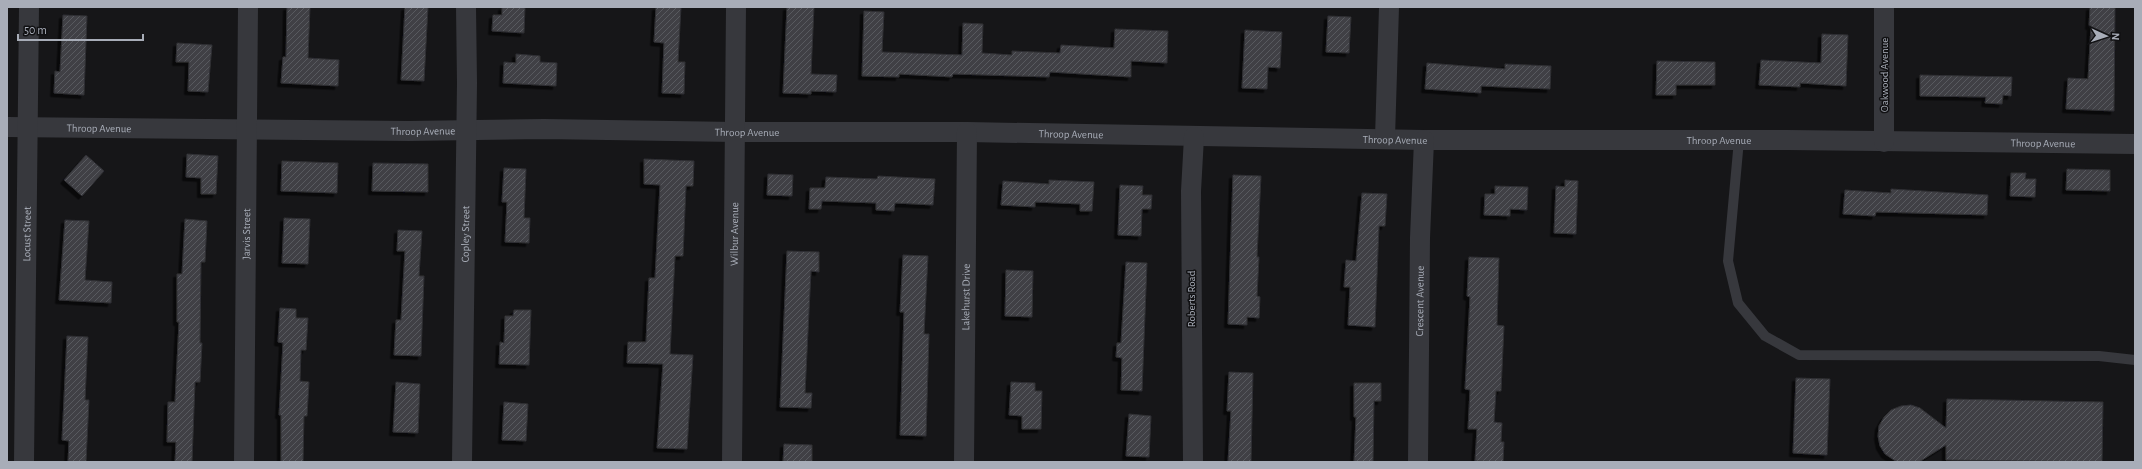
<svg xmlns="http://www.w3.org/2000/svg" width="2142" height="469" font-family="'Alegreya Sans',sans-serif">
<defs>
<pattern id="building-hatch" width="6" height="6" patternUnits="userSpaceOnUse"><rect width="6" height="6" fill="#404145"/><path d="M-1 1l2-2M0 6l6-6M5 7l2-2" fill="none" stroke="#595a5e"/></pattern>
<filter id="shadow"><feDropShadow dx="-3.5" dy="3.5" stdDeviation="0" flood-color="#0009"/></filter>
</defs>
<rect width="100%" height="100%" fill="#161618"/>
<!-- building -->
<g fill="url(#building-hatch)" stroke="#303034" filter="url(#shadow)">
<polygon points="287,7 310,7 308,58 339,60 338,86 281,83 283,57 286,57"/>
<polygon points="405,7 428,7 424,81 401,80"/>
<polygon points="502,7 525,7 524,33 492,31 493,15 502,15"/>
<polygon points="656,7 681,7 678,62 685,62 684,94 662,93 664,43 654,42"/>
<polygon points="787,7 814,7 811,74 837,75 836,92 811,91 811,94 783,93"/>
<polygon points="2090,7 2115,7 2114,111 2066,109 2068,78 2088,79 2091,26 2089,26"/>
<polygon points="864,11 884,12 882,52 962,55 963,23 983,24 982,53 1012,55 1012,51 1060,53 1061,45 1114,48 1115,29 1168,31 1167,63 1131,61 1131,77 1050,72 1049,77 953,74 952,77 899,74 899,77 862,76"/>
<polygon points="63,15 87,16 84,95 54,93 55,71 60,72"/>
<polygon points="1328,16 1351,17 1349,53 1326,52"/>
<polygon points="1245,30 1282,32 1280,68 1268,67 1267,89 1242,88"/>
<polygon points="1822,34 1848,35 1846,86 1800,83 1800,87 1759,85 1761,60 1821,63"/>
<polygon points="177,43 212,45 208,92 188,91 189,62 176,62"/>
<polygon points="516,54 540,56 540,62 557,63 556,86 503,83 504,62 516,63"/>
<polygon points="1657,61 1715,62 1715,85 1676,85 1676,95 1656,95"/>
<polygon points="1427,63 1505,69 1505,64 1551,66 1550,89 1481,86 1481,93 1425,89"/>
<polygon points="1920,75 2012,77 2011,96 2003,95 2002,104 1985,103 1986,97 1920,96"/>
<polygon points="187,154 218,156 216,194 201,194 201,178 186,177"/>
<polygon points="86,155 104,171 82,196 64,180"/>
<polygon points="644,159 694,161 693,186 686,186 683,256 675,256 670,354 693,355 687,449 657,448 663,364 627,363 628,342 646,342 649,278 655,278 660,185 644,184"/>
<polygon points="282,161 338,163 337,193 281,191"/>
<polygon points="373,163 428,164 428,192 372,191"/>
<polygon points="504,168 526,169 524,218 530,218 529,243 505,242 507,202 502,202"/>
<polygon points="2067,169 2110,170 2110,191 2066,190"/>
<polygon points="2011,173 2026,173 2025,179 2036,179 2035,197 2010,196"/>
<polygon points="768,174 793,175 792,196 767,195"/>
<polygon points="1233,175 1261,176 1257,257 1259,257 1257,296 1260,297 1259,318 1247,317 1247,325 1228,324"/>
<polygon points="878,176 935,179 933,205 895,203 894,211 876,210 876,203 822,201 821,209 809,209 810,188 825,188 826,177 877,179"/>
<polygon points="1049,180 1094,182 1092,211 1080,211 1080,204 1035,202 1035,207 1001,205 1003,181 1049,184"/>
<polygon points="1565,180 1578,181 1576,234 1554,233 1556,186 1565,187"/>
<polygon points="1120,185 1143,186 1142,195 1152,195 1151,209 1142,209 1141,236 1118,235"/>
<polygon points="1495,186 1528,187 1527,210 1510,209 1510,216 1484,215 1485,194 1495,194"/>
<polygon points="1891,189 1988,195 1987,215 1876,212 1875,216 1843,214 1845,190 1891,193"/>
<polygon points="1362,193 1387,194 1385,226 1379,226 1375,327 1348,325 1350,287 1344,287 1346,260 1356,261"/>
<polygon points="284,218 310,219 308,264 282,263"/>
<polygon points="185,219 207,221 205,262 201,262 200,343 202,343 200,382 195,382 192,462 175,462 176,442 167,442 168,402 175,402 179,322 177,322 177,274 182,274"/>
<polygon points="65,220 89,221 85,280 112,282 111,303 59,300"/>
<polygon points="398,230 422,231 419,276 424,276 421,356 394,355 396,320 401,320 405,251 397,251"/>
<polygon points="787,251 819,252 819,272 811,271 805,393 812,393 811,408 780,407"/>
<polygon points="903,255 928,256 924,334 929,334 926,436 900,435 904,312 900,312"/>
<polygon points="1469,257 1499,258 1497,325 1504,326 1501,391 1496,391 1494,422 1502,423 1501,442 1504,442 1503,462 1475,461 1477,429 1468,429 1470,390 1465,389 1470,297 1467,296"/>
<polygon points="1126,262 1147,263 1142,391 1121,390 1122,358 1116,357 1117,343 1121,343"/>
<polygon points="1006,270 1033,271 1032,317 1005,316"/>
<polygon points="280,308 296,309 296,318 308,318 306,350 301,350 300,381 309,382 307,416 304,416 303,462 281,462 281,415 279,415 283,343 278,342"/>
<polygon points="514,310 531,310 529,365 499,364 500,342 504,343 505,316 513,316"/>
<polygon points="67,336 88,337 85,400 89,400 86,462 68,462 69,441 62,440"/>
<polygon points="1229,372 1253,373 1251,462 1228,462 1231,411 1227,411"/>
<polygon points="1796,378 1830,379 1827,455 1793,453"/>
<polygon points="396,382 420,384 418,433 393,432"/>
<polygon points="1011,382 1035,383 1035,391 1042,391 1041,429 1022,429 1022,416 1009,415"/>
<polygon points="1354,383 1381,383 1381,401 1374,401 1373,462 1354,462 1356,417 1354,417"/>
<polygon points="1947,399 2103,402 2102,462 1946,460 1946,445 1919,462 1897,462 1885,454 1880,446 1878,436 1879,426 1884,417 1891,410 1901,406 1911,405 1920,408 1946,428"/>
<polygon points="504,402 528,404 526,441 502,440"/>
<polygon points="1129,414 1151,416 1149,457 1126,456"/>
<polygon points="784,444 812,445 812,462 783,462"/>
</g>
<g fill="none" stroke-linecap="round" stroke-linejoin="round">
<!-- lane -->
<polyline stroke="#37383d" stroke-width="10" points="1739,140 1728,261 1738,303 1765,336 1799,355 2099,356 2135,360"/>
<!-- street -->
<g stroke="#37383d" stroke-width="20">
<path id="s1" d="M7 127 409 131 544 129 735 132H967L1424 140H1788L2135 144"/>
<polyline points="1385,138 1389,7"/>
<polyline points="1884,142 1884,7"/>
<path id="s2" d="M24 462 29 7"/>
<path id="s3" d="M244 462 248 7"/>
<path id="s4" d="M462 462 467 83 466 7"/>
<path id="s5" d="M732 462 736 7"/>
<path id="s6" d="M964 462 967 132"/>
<polyline points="1193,462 1191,191 1194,137"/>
<path id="s7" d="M1418 462 1420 238 1424 140"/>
</g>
</g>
<g text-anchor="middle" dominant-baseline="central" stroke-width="3" stroke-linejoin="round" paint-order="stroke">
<!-- street labels -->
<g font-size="11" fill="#a8adb8" stroke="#111113">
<text transform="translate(1884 75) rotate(-90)">Oakwood Avenue</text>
<text stroke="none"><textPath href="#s1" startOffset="92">Throop Avenue</textPath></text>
<text stroke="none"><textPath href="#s1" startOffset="416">Throop Avenue</textPath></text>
<text stroke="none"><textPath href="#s1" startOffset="740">Throop Avenue</textPath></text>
<text stroke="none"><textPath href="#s1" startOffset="1064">Throop Avenue</textPath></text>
<text stroke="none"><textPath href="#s1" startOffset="1388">Throop Avenue</textPath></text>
<text stroke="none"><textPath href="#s1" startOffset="1712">Throop Avenue</textPath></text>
<text stroke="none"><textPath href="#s1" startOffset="2036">Throop Avenue</textPath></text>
<text stroke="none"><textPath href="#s4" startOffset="228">Copley Street</textPath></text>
<text stroke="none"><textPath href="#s5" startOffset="228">Wilbur Avenue</textPath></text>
<text stroke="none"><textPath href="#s2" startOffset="228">Locust Street</textPath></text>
<text stroke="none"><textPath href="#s3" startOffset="228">Jarvis Street</textPath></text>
<text stroke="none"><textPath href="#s6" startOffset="165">Lakehurst Drive</textPath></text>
<text transform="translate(1191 299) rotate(-90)">Roberts Road</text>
<text stroke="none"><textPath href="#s7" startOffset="161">Crescent Avenue</textPath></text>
</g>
</g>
<!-- border -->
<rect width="2142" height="469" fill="none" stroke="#a8adb8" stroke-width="16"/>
<!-- north arrow -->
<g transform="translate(2106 36) rotate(93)" stroke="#111113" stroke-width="3" paint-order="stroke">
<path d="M0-3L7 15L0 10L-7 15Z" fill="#a8adb8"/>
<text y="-6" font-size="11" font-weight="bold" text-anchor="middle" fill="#a8adb8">N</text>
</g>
<!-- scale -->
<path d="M18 34v6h125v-6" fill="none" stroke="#a8adb8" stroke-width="2"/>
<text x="24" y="34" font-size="12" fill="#a8adb8" stroke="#111113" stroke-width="3" paint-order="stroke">50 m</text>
</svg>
